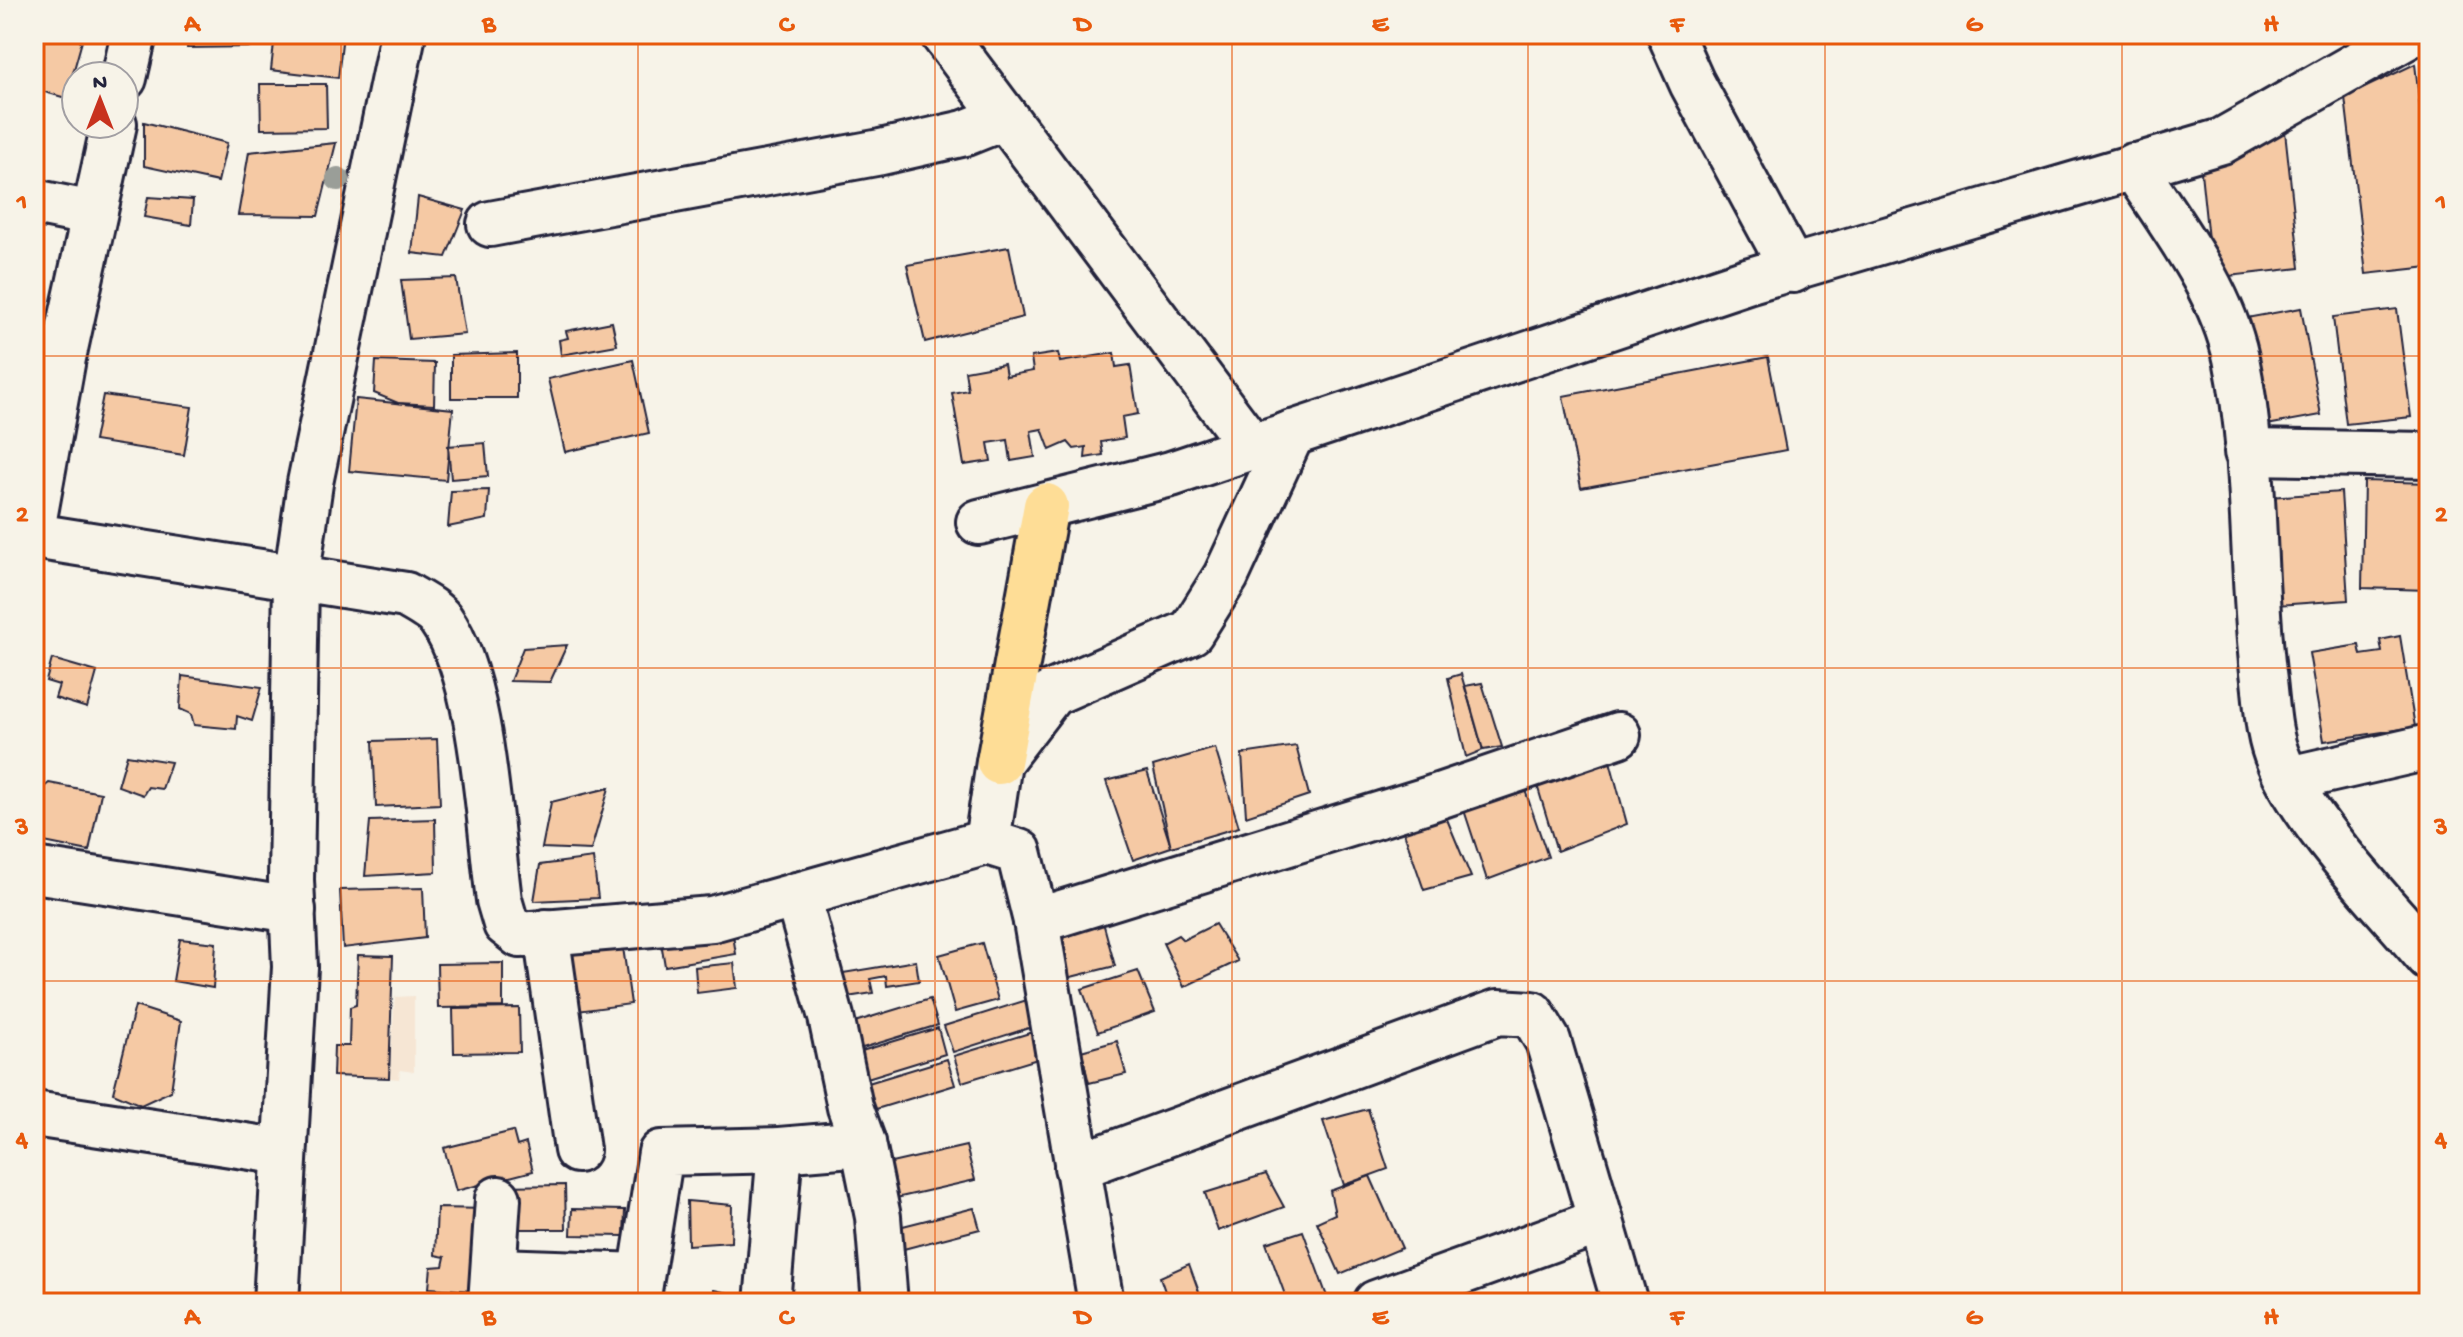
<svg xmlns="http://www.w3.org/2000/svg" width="2463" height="1337" font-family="'Gochi Hand',sans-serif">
<rect width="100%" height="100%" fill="#f7f3e8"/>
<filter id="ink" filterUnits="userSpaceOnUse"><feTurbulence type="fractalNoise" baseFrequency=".0125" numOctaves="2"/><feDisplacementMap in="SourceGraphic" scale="16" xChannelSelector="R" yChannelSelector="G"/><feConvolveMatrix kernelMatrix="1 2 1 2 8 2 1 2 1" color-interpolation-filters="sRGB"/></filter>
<g filter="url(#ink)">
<!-- built -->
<polygon fill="#f6e6d4" points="414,996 414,1072 400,1070 399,1079 389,1078 395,997"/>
<!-- building -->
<g fill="#f5c9a4" stroke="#22223b" stroke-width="2">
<polygon points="34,34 55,34 82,41 66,98 34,89"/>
<polygon points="187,34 253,34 253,47 187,48"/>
<polygon points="275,34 343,34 338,78 271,70"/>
<polygon points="2415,64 2429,182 2429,267 2366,274 2345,97"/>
<polygon points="260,84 326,84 327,128 261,129"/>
<polygon points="144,122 227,143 218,182 144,166"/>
<polygon points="2284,122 2300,268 2212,278 2201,172 2259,126"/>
<polygon points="336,143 318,216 238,215 249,152"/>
<polygon points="148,197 193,200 191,225 144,217"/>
<polygon points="418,197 465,210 446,257 412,253"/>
<polygon points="1009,247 1023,317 925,342 907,265"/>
<polygon points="456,278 465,334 409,339 401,280"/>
<polygon points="2301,308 2321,415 2261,426 2241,319"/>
<polygon points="2397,309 2411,417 2346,424 2333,317"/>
<polygon points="612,322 617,345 561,355 559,340 568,338 566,331"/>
<polygon points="517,353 517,398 451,398 451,355"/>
<polygon points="1058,353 1060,362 1114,353 1116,367 1130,365 1138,414 1122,417 1125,438 1101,442 1103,455 1085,458 1086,447 1074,449 1068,442 1050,450 1042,429 1031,431 1035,457 1011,461 1008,440 988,443 991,461 964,465 952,393 968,390 965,371 1004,364 1006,376 1033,371 1031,357"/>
<polygon points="1768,357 1786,450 1581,488 1563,396"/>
<polygon points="633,360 649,433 565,452 548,379"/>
<polygon points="376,361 435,363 434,405 398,403 374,393"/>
<polygon points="103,395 192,407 184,455 94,441"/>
<polygon points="356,399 453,409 446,480 349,471"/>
<polygon points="485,443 488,476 451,479 448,446"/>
<polygon points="2364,481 2429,483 2429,590 2362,588"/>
<polygon points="489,490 487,519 448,527 451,491"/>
<polygon points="2341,492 2348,600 2276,605 2269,497"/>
<polygon points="2400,636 2415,727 2324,741 2309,653 2359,645 2361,655 2382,652 2380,640"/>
<polygon points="567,645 550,682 510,681 523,648"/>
<polygon points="52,659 97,672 87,708 55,698 59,685 46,681"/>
<polygon points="1461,674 1483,750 1466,757 1448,678"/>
<polygon points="182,676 262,687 252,721 237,716 236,729 194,725 191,714 180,709"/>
<polygon points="1482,683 1502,747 1483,750 1465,686"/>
<polygon points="437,739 440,804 376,807 373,741"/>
<polygon points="1296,746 1309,795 1246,816 1242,754"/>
<polygon points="1215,748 1239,827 1171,847 1153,766"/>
<polygon points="1607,750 1627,824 1557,851 1534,775"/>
<polygon points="127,755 171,762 162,789 148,787 143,795 118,786"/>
<polygon points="1147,771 1171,847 1133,860 1106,781"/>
<polygon points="49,783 101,793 89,851 34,840 34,785 44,787"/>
<polygon points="609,788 591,850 542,848 551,802"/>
<polygon points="1525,790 1548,857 1487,880 1463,807"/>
<polygon points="1444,812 1471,877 1424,890 1400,821"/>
<polygon points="435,819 436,872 365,876 370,821"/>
<polygon points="593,858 598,898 534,901 540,865"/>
<polygon points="423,888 425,938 343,948 340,890"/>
<polygon points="1103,922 1115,966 1063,979 1047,933"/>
<polygon points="731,923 736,954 665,966 660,936"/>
<polygon points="1215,924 1238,961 1184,987 1163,943 1178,935 1183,940"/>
<polygon points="180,939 216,943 213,988 173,981"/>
<polygon points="622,940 631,1004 570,1012 557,948"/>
<polygon points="982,943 998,1000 955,1012 939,955"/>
<polygon points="358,955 393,956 389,1078 333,1076 334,1046 349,1046 350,1007 356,1005"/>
<polygon points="916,961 919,981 887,986 886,976 870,979 873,993 847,997 843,973"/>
<polygon points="503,963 503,1007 438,1008 437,964"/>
<polygon points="734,963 737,988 697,993 695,967"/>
<polygon points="1138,971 1155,1012 1098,1032 1082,989"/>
<polygon points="930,999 938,1025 856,1050 848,1024"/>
<polygon points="1027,1000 1035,1026 953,1052 944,1026"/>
<polygon points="135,1006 181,1021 171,1091 141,1105 113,1093"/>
<polygon points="519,1008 520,1052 454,1053 453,1009"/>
<polygon points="938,1028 945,1054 864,1079 855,1053"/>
<polygon points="1036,1031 1044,1057 962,1082 954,1056"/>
<polygon points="1117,1041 1126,1074 1089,1083 1081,1051"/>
<polygon points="947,1059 955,1085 873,1110 865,1084"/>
<polygon points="1368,1109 1388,1169 1344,1185 1323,1121"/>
<polygon points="513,1131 517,1146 526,1143 533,1171 456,1191 444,1148"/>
<polygon points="966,1146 975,1180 896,1198 887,1164"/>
<polygon points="1266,1174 1284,1207 1218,1231 1205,1193"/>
<polygon points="1370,1176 1402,1248 1340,1274 1317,1222 1335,1214 1330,1191"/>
<polygon points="565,1185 566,1229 500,1229 500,1186"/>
<polygon points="687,1201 732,1205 731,1242 688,1245"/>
<polygon points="437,1208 489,1209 487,1292 429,1288 431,1267 443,1266 445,1257 435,1255"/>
<polygon points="974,1208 980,1229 896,1251 891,1229"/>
<polygon points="572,1209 625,1210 624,1236 571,1235"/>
<polygon points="1303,1231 1329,1302 1288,1303 1266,1243"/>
<polygon points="1189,1264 1203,1303 1169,1303 1160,1277"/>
<polygon points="504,1284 548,1285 548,1303 504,1303"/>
<polygon points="714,1290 733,1294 732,1303 713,1303"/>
</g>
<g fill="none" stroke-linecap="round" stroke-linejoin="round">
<defs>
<g id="minor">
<polyline points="943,34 1252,447"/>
<polyline points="1670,34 1692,83 1793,270"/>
<polyline points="124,78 134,34"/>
<path d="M2133 166C2171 225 2221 288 2236 358 2257 460 2251 568 2263 672 2267 700 2267 735 2279 761 2306 825 2383 903 2429 958"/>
<polyline points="34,202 93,214"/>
<polyline points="490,224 881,152 965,133 1005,117"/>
<polyline points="2247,452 2429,455"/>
<polyline points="34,519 63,358 114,124"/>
<polyline points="979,522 1171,474 1747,281 2222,141 2411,34"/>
<path d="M34 536 406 595C417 602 434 610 441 620 483 678 489 826 499 900L506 924 520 935 712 919 987 842 1019 852 1036 921 1427 800 1618 735"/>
<polyline points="2289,779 2429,747"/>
<polyline points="987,842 999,762 1052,693 1191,632 1226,576 1292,433"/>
<polyline points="34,870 293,910"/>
<polyline points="797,895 831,1017 850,1107 863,1143 878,1217 885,1303"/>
<polyline points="1036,921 1101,1303"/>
<polyline points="546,932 577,1150"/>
<polyline points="34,1114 284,1152"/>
<polyline points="1077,1167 1498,1012 1532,1014 1548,1041 1625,1303"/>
<polyline points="495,1271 641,1276"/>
<polyline points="276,1303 295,967 291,880 296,580 310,483 403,34"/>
<polyline points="491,1303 498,1199"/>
<polyline points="637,1303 661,1153 780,1150 863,1143"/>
<polyline points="767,1303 780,1150"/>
<polyline points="1376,1303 1601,1221"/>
</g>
<polyline id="major" points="999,762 1046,506"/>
</defs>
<!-- minor casing -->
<use href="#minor" stroke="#22223b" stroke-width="50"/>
<!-- major casing -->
<use href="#major" stroke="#22223b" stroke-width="50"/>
<!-- minor -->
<use href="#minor" stroke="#f7f3e8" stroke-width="44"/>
<!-- major -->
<use href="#major" stroke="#fedd96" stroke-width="44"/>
</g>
<!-- trees -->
<circle fill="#9a9e98" cx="338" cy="179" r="12"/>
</g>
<!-- grid -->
<path fill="none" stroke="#e8590c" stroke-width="2" stroke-opacity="0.55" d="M341 34V1303M638 34V1303M935 34V1303M1232 34V1303M1528 34V1303M1825 34V1303M2122 34V1303M34 356H2429M34 668H2429M34 981H2429"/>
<!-- margin -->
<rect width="2463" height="1337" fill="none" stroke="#f7f3e8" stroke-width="88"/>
<!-- north arrow -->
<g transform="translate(100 100)"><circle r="38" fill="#f7f3e8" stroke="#a29fa3" stroke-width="2"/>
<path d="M0-6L14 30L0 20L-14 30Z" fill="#c8321e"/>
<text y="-12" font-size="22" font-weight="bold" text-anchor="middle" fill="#22223b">N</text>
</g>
<rect x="44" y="44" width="2375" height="1249" fill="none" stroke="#e8590c" stroke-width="3"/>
<g font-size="26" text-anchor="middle" font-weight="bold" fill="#e8590c">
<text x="192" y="31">A</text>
<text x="489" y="31">B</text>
<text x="786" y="31">C</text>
<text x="1083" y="31">D</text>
<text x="1380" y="31">E</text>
<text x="1677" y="31">F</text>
<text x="1974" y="31">G</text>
<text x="2271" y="31">H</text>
<text x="22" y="209">1</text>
<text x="2441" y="209">1</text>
<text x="22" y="521">2</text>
<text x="2441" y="521">2</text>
<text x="22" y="834">3</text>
<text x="2441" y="834">3</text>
<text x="22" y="1146">4</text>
<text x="2441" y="1146">4</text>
<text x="192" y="1324">A</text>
<text x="489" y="1324">B</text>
<text x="786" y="1324">C</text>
<text x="1083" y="1324">D</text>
<text x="1380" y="1324">E</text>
<text x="1677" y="1324">F</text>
<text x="1974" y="1324">G</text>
<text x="2271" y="1324">H</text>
</g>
</svg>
